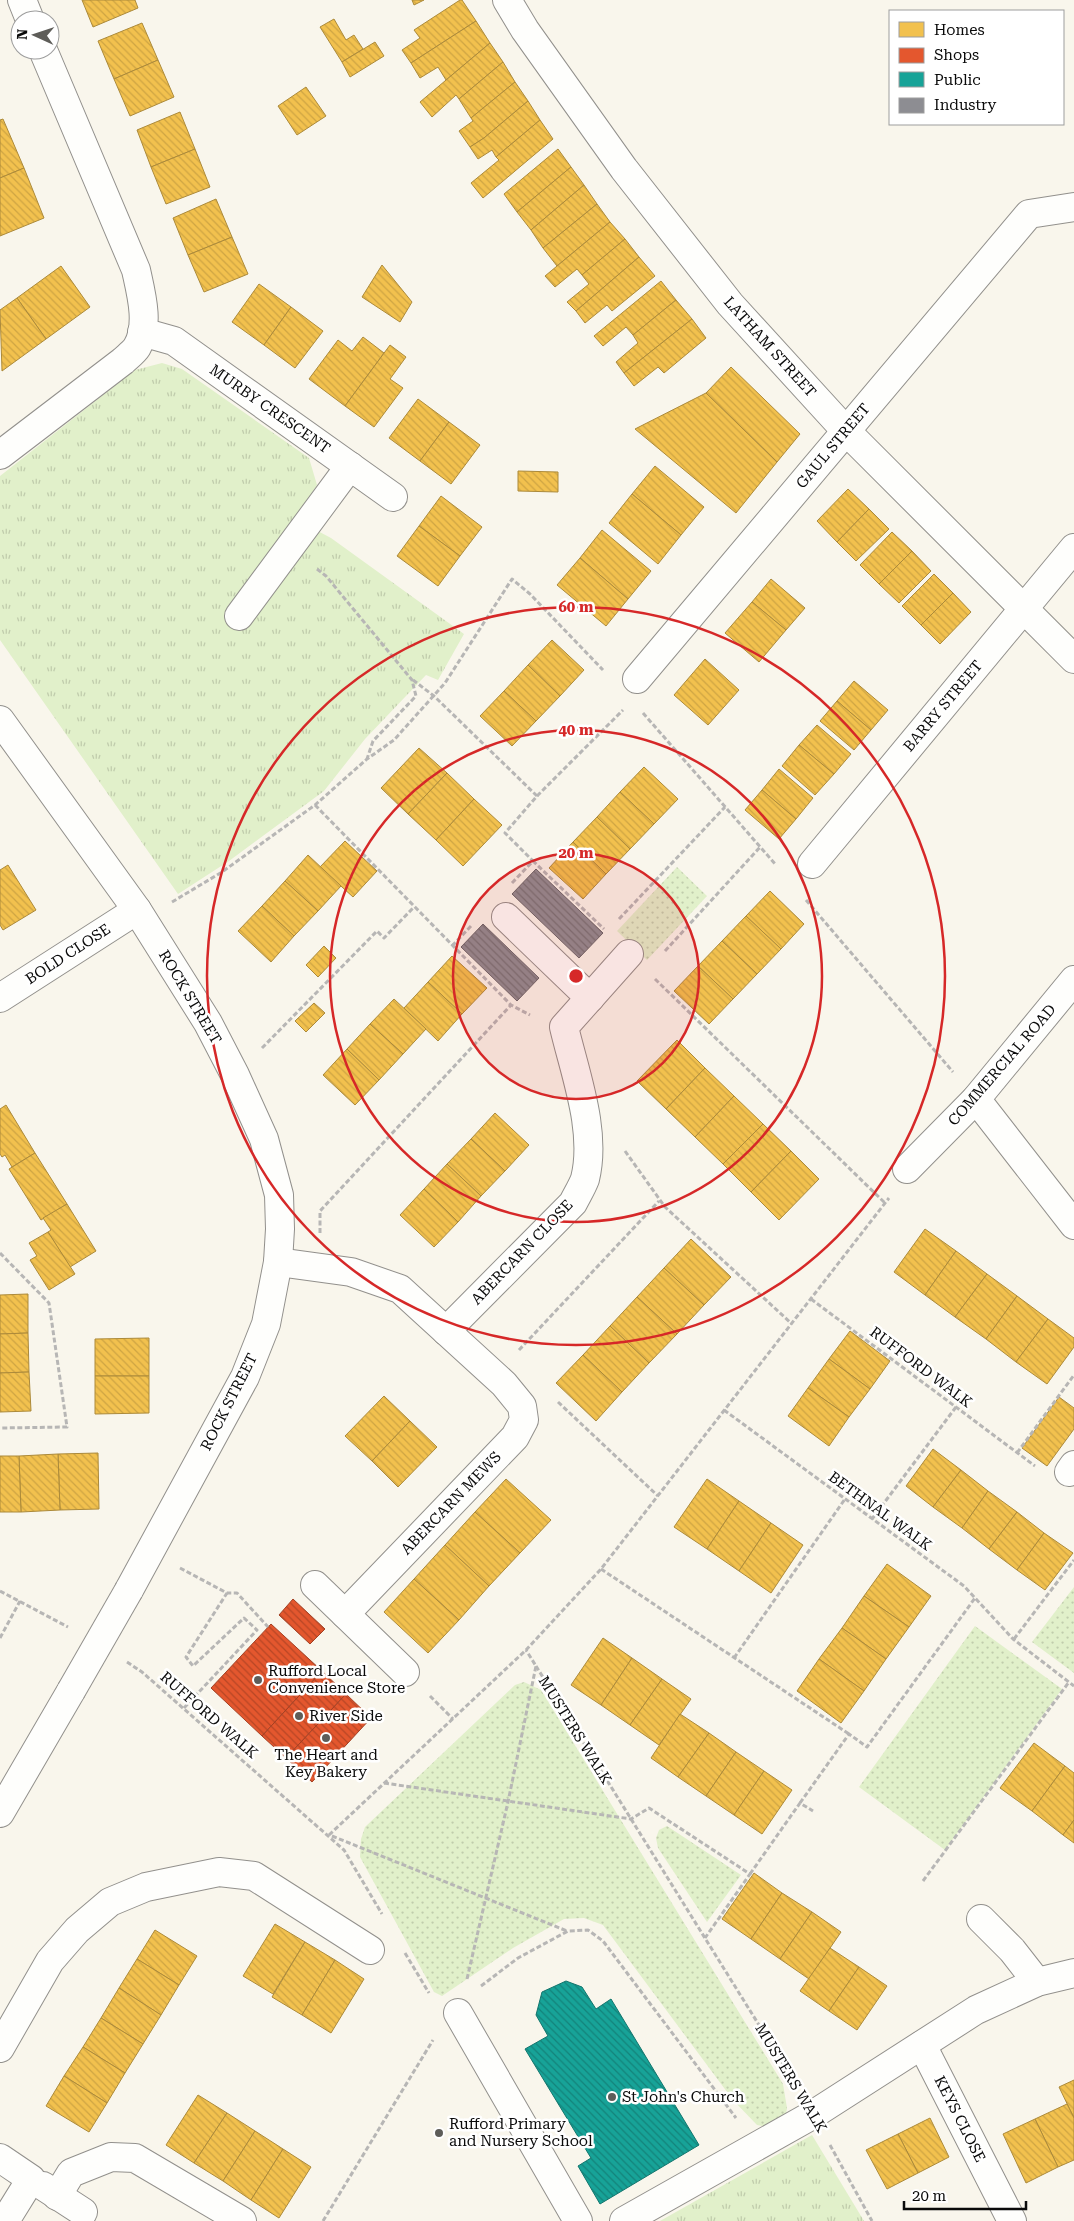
<svg xmlns="http://www.w3.org/2000/svg" width="1074" height="2221" font-family="'Roboto Serif',serif">
<defs>
<pattern id="grass-dots" width="8" height="8" patternUnits="userSpaceOnUse" patternTransform="scale(1.25)"><rect width="8" height="8" fill="#e1f0ca"/><path d="M2 2h.1M6 6h.1" fill="none" stroke="#c0ccac" stroke-width="1.8" stroke-linecap="round"/></pattern>
<pattern id="park-tufts" width="24" height="20" patternUnits="userSpaceOnUse" patternTransform="scale(1.25)"><rect width="24" height="20" fill="#e1f0ca"/><path d="M3 7l-1-3M5 7V3M7 7l1-3M15 17l-1-3M17 17v-4M19 17l1-3" fill="none" stroke="#c0ccac"/></pattern>
<pattern id="homes-back-hatch" width="6" height="6" patternUnits="userSpaceOnUse" patternTransform="scale(1.25)"><rect width="6" height="6" fill="#f2c14e"/><path d="M-1 5l2 2M0 0l6 6M5-1l2 2" fill="none" stroke="#cea443"/></pattern>
<pattern id="shops-back-hatch" width="6" height="6" patternUnits="userSpaceOnUse" patternTransform="scale(1.25)"><rect width="6" height="6" fill="#e4572e"/><path d="M-1 5l2 2M0 0l6 6M5-1l2 2" fill="none" stroke="#b74625"/></pattern>
<pattern id="public-back-hatch" width="6" height="6" patternUnits="userSpaceOnUse" patternTransform="scale(1.25)"><rect width="6" height="6" fill="#17a398"/><path d="M-1 5l2 2M0 0l6 6M5-1l2 2" fill="none" stroke="#13837a"/></pattern>
<pattern id="industry-back-hatch" width="6" height="6" patternUnits="userSpaceOnUse" patternTransform="scale(1.25)"><rect width="6" height="6" fill="#8d8d92"/><path d="M-1 5l2 2M0 0l6 6M5-1l2 2" fill="none" stroke="#717175"/></pattern>
</defs>
<rect width="100%" height="100%" fill="#f9f6ec"/>
<!-- grass -->
<g fill="url(#grass-dots)">
<polygon points="677,867 707,896 647,960 617,931"/>
<polygon points="1074,1587 1074,1673 1032,1642"/>
<polygon points="975,1626 1062,1689 945,1850 859,1787"/>
<polygon points="524,1682 541,1690 783,2084 787,2108 785,2120 775,2128 757,2125 733,2100 603,1925 584,1918 564,1919 513,1948 442,1996 434,1992 360,1857 361,1839 365,1827 515,1685"/>
<polygon points="667,1826 741,1875 707,1922 658,1848 656,1838 659,1830"/>
</g>
<!-- park -->
<g fill="url(#park-tufts)">
<polygon points="162,363 182,369 309,458 317,485 295,519 331,538 464,634 438,680 426,675 365,739 324,791 229,861 178,894 0,640 0,476 135,370"/>
<polygon points="812,2135 864,2221 660,2221"/>
</g>
<!-- homes -->
<g fill="url(#homes-back-hatch)" stroke="#ac8a3a">
<polygon points="82,0 135,0 138,8 93,27"/>
<polygon points="412,0 424,0 414,5"/>
<polygon points="460,0 462,0 476,21 411,63 402,50 420,38 414,30"/>
<polygon points="334,19 346,40 354,35 363,49 342,62 320,27"/>
<polygon points="476,21 490,43 446,80 438,67 420,78 411,63"/>
<polygon points="142,23 158,60 114,79 98,41"/>
<polygon points="375,42 384,56 350,77 342,62"/>
<polygon points="490,43 503,62 459,99 456,95 432,117 420,102"/>
<polygon points="158,60 174,97 130,116 114,79"/>
<polygon points="503,62 515,82 471,118 459,99"/>
<polygon points="515,82 528,101 484,138 470,147 459,131 473,121 471,118"/>
<polygon points="306,87 326,116 297,135 278,106"/>
<polygon points="528,101 540,120 496,157 492,150 478,159 470,147 484,138"/>
<polygon points="180,112 195,149 151,167 137,130"/>
<polygon points="3,119 24,168 0,178 0,120"/>
<polygon points="540,120 553,139 483,198 471,183 499,160 496,157"/>
<polygon points="195,149 210,187 166,204 151,167"/>
<polygon points="558,149 571,167 517,212 504,194"/>
<polygon points="571,167 584,185 531,230 517,212"/>
<polygon points="24,168 44,218 0,236 0,178"/>
<polygon points="584,185 597,204 543,248 531,230"/>
<polygon points="216,199 232,237 188,255 173,218"/>
<polygon points="597,204 610,222 557,266 543,248"/>
<polygon points="610,222 625,239 582,275 577,269 555,287 545,276"/>
<polygon points="232,237 248,274 204,292 188,255"/>
<polygon points="625,239 639,257 576,311 567,302 589,284 582,275"/>
<polygon points="639,257 655,276 612,311 607,305 585,323 576,311"/>
<polygon points="382,265 412,302 400,322 362,297"/>
<polygon points="61,266 90,307 46,339 17,298"/>
<polygon points="661,281 676,300 633,335 626,327 603,346 594,336"/>
<polygon points="259,284 291,307 264,345 232,322"/>
<polygon points="17,298 46,339 2,371 0,310"/>
<polygon points="676,300 692,319 624,373 616,362 638,343 633,335"/>
<polygon points="291,307 323,331 295,368 264,345"/>
<polygon points="692,319 706,338 664,373 658,367 634,386 624,373"/>
<polygon points="363,337 384,353 345,406 309,379 338,340 352,351"/>
<polygon points="390,345 406,357 390,379 403,388 374,427 345,406"/>
<polygon points="731,367 800,434 777,462 706,393"/>
<polygon points="706,393 777,462 736,513 635,429"/>
<polygon points="418,399 449,422 420,461 389,438"/>
<polygon points="449,422 480,445 451,484 420,461"/>
<polygon points="655,466 704,507 681,535 632,494"/>
<polygon points="518,471 558,472 558,492 518,491"/>
<polygon points="848,489 869,509 837,542 817,521"/>
<polygon points="632,494 681,535 658,564 609,523"/>
<polygon points="441,496 482,527 460,556 419,526"/>
<polygon points="869,509 889,529 856,561 837,542"/>
<polygon points="419,526 460,556 438,586 397,556"/>
<polygon points="602,530 651,571 628,599 580,558"/>
<polygon points="892,532 912,551 879,584 860,565"/>
<polygon points="912,551 931,571 899,603 879,584"/>
<polygon points="580,558 628,599 606,626 557,585"/>
<polygon points="934,574 953,593 921,625 902,606"/>
<polygon points="771,579 805,608 786,630 752,602"/>
<polygon points="953,593 971,612 940,644 921,625"/>
<polygon points="752,602 786,630 759,662 725,633"/>
<polygon points="552,640 584,670 560,696 528,665"/>
<polygon points="705,659 739,690 708,725 674,695"/>
<polygon points="528,665 560,696 536,721 504,691"/>
<polygon points="854,681 888,710 871,730 837,701"/>
<polygon points="504,691 536,721 512,746 480,716"/>
<polygon points="837,701 871,730 854,750 820,721"/>
<polygon points="817,725 851,754 834,774 799,745"/>
<polygon points="799,745 834,774 815,795 782,766"/>
<polygon points="419,748 447,773 408,814 381,788"/>
<polygon points="644,767 678,799 654,824 620,792"/>
<polygon points="779,769 813,798 796,819 762,790"/>
<polygon points="447,773 474,799 436,840 408,814"/>
<polygon points="762,790 796,819 779,839 745,810"/>
<polygon points="620,792 654,824 630,849 597,817"/>
<polygon points="474,799 502,825 463,866 436,840"/>
<polygon points="597,817 630,849 606,874 573,842"/>
<polygon points="345,841 377,871 353,897 320,867"/>
<polygon points="573,842 606,874 583,899 549,868"/>
<polygon points="308,855 341,886 318,911 285,881"/>
<polygon points="8,865 36,910 3,930 0,925 0,870"/>
<polygon points="285,881 318,911 294,936 262,906"/>
<polygon points="770,891 804,924 781,949 746,916"/>
<polygon points="262,906 294,936 271,962 238,931"/>
<polygon points="746,916 781,949 757,974 722,941"/>
<polygon points="722,941 757,974 733,999 698,966"/>
<polygon points="324,946 336,958 318,977 306,965"/>
<polygon points="452,956 487,988 462,1014 428,982"/>
<polygon points="698,966 733,999 709,1024 674,991"/>
<polygon points="428,982 462,1014 438,1041 404,1008"/>
<polygon points="394,999 426,1029 403,1054 370,1024"/>
<polygon points="314,1003 325,1013 306,1032 295,1021"/>
<polygon points="370,1024 403,1054 379,1080 347,1049"/>
<polygon points="677,1040 705,1068 666,1109 637,1081"/>
<polygon points="347,1049 379,1080 355,1105 323,1075"/>
<polygon points="705,1068 734,1096 695,1137 666,1109"/>
<polygon points="734,1096 763,1124 723,1164 695,1137"/>
<polygon points="6,1105 35,1153 12,1167 5,1155 2,1157 0,1154 0,1109"/>
<polygon points="495,1113 529,1145 505,1171 471,1139"/>
<polygon points="763,1124 791,1151 751,1192 723,1164"/>
<polygon points="471,1139 505,1171 481,1196 447,1164"/>
<polygon points="791,1151 819,1179 779,1220 751,1192"/>
<polygon points="35,1153 67,1204 41,1220 9,1169"/>
<polygon points="447,1164 481,1196 458,1222 424,1189"/>
<polygon points="424,1189 458,1222 434,1247 400,1215"/>
<polygon points="67,1204 96,1251 70,1267 48,1232 51,1230 43,1218"/>
<polygon points="925,1229 956,1251 925,1295 894,1272"/>
<polygon points="48,1232 75,1274 49,1290 30,1260 37,1256 29,1243"/>
<polygon points="691,1239 731,1277 704,1305 664,1268"/>
<polygon points="956,1251 987,1274 955,1317 925,1295"/>
<polygon points="664,1268 704,1305 677,1334 637,1297"/>
<polygon points="987,1274 1017,1296 986,1339 955,1317"/>
<polygon points="28,1294 28,1333 0,1334 0,1295"/>
<polygon points="1017,1296 1048,1319 1016,1362 986,1339"/>
<polygon points="637,1297 677,1334 649,1363 610,1326"/>
<polygon points="1048,1319 1074,1338 1074,1347 1047,1384 1016,1362"/>
<polygon points="610,1326 649,1363 622,1392 583,1355"/>
<polygon points="850,1331 890,1361 870,1389 829,1359"/>
<polygon points="28,1333 29,1372 0,1373 0,1334"/>
<polygon points="149,1338 149,1376 95,1376 95,1339"/>
<polygon points="583,1355 622,1392 596,1421 556,1383"/>
<polygon points="829,1359 870,1389 849,1417 808,1388"/>
<polygon points="29,1372 31,1411 0,1412 0,1373"/>
<polygon points="95,1376 149,1376 149,1413 95,1414"/>
<polygon points="808,1388 849,1417 829,1446 788,1416"/>
<polygon points="384,1396 410,1421 372,1461 345,1436"/>
<polygon points="1059,1397 1074,1408 1074,1429 1047,1466 1022,1448"/>
<polygon points="410,1421 437,1447 398,1487 372,1461"/>
<polygon points="933,1449 961,1470 933,1507 906,1486"/>
<polygon points="98,1453 99,1509 60,1510 58,1454"/>
<polygon points="58,1454 60,1510 21,1512 19,1456"/>
<polygon points="0,1456 19,1456 21,1512 0,1512"/>
<polygon points="961,1470 988,1491 962,1528 933,1507"/>
<polygon points="506,1479 551,1520 520,1553 475,1512"/>
<polygon points="707,1479 739,1501 707,1549 674,1527"/>
<polygon points="988,1491 1017,1512 989,1549 962,1528"/>
<polygon points="739,1501 771,1523 739,1571 707,1549"/>
<polygon points="475,1512 520,1553 489,1586 445,1545"/>
<polygon points="1017,1512 1044,1533 1017,1570 989,1549"/>
<polygon points="771,1523 803,1545 771,1593 739,1571"/>
<polygon points="1044,1533 1073,1553 1045,1590 1017,1570"/>
<polygon points="445,1545 489,1586 459,1620 414,1579"/>
<polygon points="887,1564 931,1596 909,1627 864,1596"/>
<polygon points="414,1579 459,1620 428,1653 384,1612"/>
<polygon points="864,1596 909,1627 886,1659 842,1628"/>
<polygon points="842,1628 886,1659 864,1691 819,1659"/>
<polygon points="603,1638 632,1658 601,1705 571,1685"/>
<polygon points="632,1658 662,1679 630,1725 601,1705"/>
<polygon points="819,1659 864,1691 841,1723 797,1691"/>
<polygon points="662,1679 691,1699 659,1745 630,1725"/>
<polygon points="680,1714 709,1733 678,1777 651,1758"/>
<polygon points="709,1733 736,1752 706,1796 678,1777"/>
<polygon points="1034,1743 1065,1766 1032,1811 1000,1788"/>
<polygon points="736,1752 764,1771 734,1815 706,1796"/>
<polygon points="1065,1766 1074,1773 1074,1820 1063,1835 1032,1811"/>
<polygon points="764,1771 792,1790 762,1834 734,1815"/>
<polygon points="1074,1820 1074,1843 1063,1835"/>
<polygon points="754,1873 782,1893 751,1939 722,1919"/>
<polygon points="782,1893 812,1912 780,1959 751,1939"/>
<polygon points="812,1912 841,1932 809,1979 780,1959"/>
<polygon points="275,1924 305,1942 273,1994 243,1976"/>
<polygon points="155,1930 197,1956 179,1985 137,1959"/>
<polygon points="305,1942 335,1960 302,2015 272,1997"/>
<polygon points="830,1948 859,1967 829,2011 800,1991"/>
<polygon points="137,1959 179,1985 161,2015 119,1988"/>
<polygon points="335,1960 364,1979 331,2033 302,2015"/>
<polygon points="859,1967 887,1986 857,2030 829,2011"/>
<polygon points="119,1988 161,2015 143,2044 101,2018"/>
<polygon points="101,2018 143,2044 125,2073 83,2047"/>
<polygon points="83,2047 125,2073 107,2103 64,2076"/>
<polygon points="64,2076 107,2103 89,2132 46,2106"/>
<polygon points="1074,2080 1074,2118 1059,2087"/>
<polygon points="198,2095 227,2113 194,2163 166,2145"/>
<polygon points="1067,2104 1074,2118 1074,2160 1058,2167 1035,2119"/>
<polygon points="227,2113 255,2131 223,2181 194,2163"/>
<polygon points="930,2118 949,2157 918,2173 898,2134"/>
<polygon points="1035,2119 1058,2167 1026,2183 1003,2134"/>
<polygon points="255,2131 283,2149 251,2200 223,2181"/>
<polygon points="898,2134 918,2173 887,2189 866,2150"/>
<polygon points="283,2149 311,2167 279,2218 251,2200"/>
</g>
<!-- shops -->
<g fill="url(#shops-back-hatch)" stroke="#a34023">
<polygon points="293,1599 325,1629 310,1644 279,1615"/>
<polygon points="271,1624 322,1671 262,1736 211,1688"/>
<polygon points="322,1671 346,1694 286,1758 262,1736"/>
<polygon points="346,1694 371,1718 312,1782 286,1758"/>
</g>
<!-- public -->
<polygon fill="url(#public-back-hatch)" stroke="#13756d" points="566,1981 582,1987 596,2009 611,1999 699,2145 600,2204 578,2166 591,2158 525,2049 548,2036 536,2015 542,1992"/>
<!-- industry -->
<g fill="url(#industry-back-hatch)" stroke="#666669">
<polygon points="536,869 603,933 579,958 512,894"/>
<polygon points="483,924 539,978 517,1001 461,947"/>
</g>
<g fill="none" stroke-linecap="round" stroke-linejoin="round">
<defs>
<g id="minor">
<polyline points="22,0 30,20"/>
<polyline points="507,0 525,30 624,169 730,304 846,431 1074,659"/>
<polyline points="142,332 174,341 393,497"/>
<path d="M0 455 123 361C127 357 134 352 137 347 150 325 141 293 136 270L43 50"/>
<polyline points="239,616 350,466"/>
<polyline points="637,679 1029,214 1074,207"/>
<polyline points="0,720 137,910 208,1023 235,1075 264,1139 279,1195 280,1229 278,1262 266,1324 245,1377 129,1590"/>
<polyline points="812,864 1074,548"/>
<polyline points="506,917 590,998"/>
<polyline points="0,998 137,910"/>
<polyline points="976,1099 1074,1225"/>
<polyline points="907,1169 976,1099 1074,980"/>
<polyline points="278,1262 351,1272 400,1289 504,1384 522,1406 524,1420 515,1437 345,1614"/>
<path d="M446 1331 573 1203C577 1195 582 1187 585 1179 597 1131 575 1074 564 1027L629 954"/>
<polyline points="1069,1472 1074,1465"/>
<polyline points="315,1585 405,1672"/>
<polyline points="0,1813 71,1691"/>
<polyline points="981,1919 1012,1950 1037,1982"/>
<polyline points="458,2013 578,2221"/>
<polyline points="922,2045 1012,2221"/>
<polyline points="0,2048 50,1961 77,1930 110,1902 146,1887 219,1872 254,1876 370,1950"/>
<polyline points="0,2158 31,2179 5,2221"/>
<polyline points="43,2186 83,2212"/>
<polyline points="57,2196 71,2173 111,2157 135,2158 242,2221"/>
<polyline points="624,2221 814,2114 976,2010 1037,1982 1074,1973"/>
</g>
</defs>
<!-- minor casing -->
<use href="#minor" stroke="#92908c" stroke-width="30"/>
<!-- path -->
<g stroke="#b7b6b5" stroke-width="3" stroke-dasharray="5 2.5" stroke-linecap="butt">
<polyline points="317,569 326,576 412,680 416,696 373,741 367,759"/>
<polyline points="413,680 434,696 537,796 505,833 533,861"/>
<polyline points="643,713 776,865"/>
<polyline points="537,796 623,710"/>
<polyline points="315,805 511,1005 530,1015"/>
<polyline points="512,883 533,861 604,929"/>
<polyline points="806,900 953,1072"/>
<polyline points="172,902 222,872 315,805 367,759 394,740 445,683 512,579 530,594 603,670"/>
<polyline points="619,919 725,807"/>
<polyline points="452,946 472,925"/>
<polyline points="665,951 761,846"/>
<polyline points="655,979 886,1204"/>
<polyline points="262,1048 377,931 384,938 414,907"/>
<polyline points="625,1151 665,1207 792,1324"/>
<polyline points="320,1233 320,1211 511,1005"/>
<polyline points="0,1253 49,1303 67,1427 0,1428"/>
<polyline points="811,1299 1035,1466"/>
<polyline points="519,1350 659,1201"/>
<polyline points="558,1402 658,1496"/>
<polyline points="724,1410 964,1586 1013,1639 1074,1686"/>
<polyline points="1017,1453 1074,1375"/>
<polyline points="872,1519 956,1407"/>
<polyline points="180,1568 227,1593 237,1593 268,1627"/>
<polyline points="601,1569 849,1734"/>
<polyline points="0,1591 68,1627"/>
<polyline points="0,1638 20,1601"/>
<polyline points="1014,1639 1074,1560"/>
<polyline points="734,1658 845,1499"/>
<polyline points="127,1662 142,1672 344,1850 382,1914"/>
<polyline points="536,1666 795,2083"/>
<polyline points="430,1696 453,1719"/>
<polyline points="184,1708 257,1630 244,1618 193,1666 186,1657 227,1593"/>
<polyline points="384,1783 631,1819 649,1808 750,1874 705,1938"/>
<polyline points="800,1803 849,1734 867,1747 975,1598"/>
<polyline points="329,1835 526,1650 601,1569 889,1198"/>
<polyline points="332,1836 567,1931"/>
<polyline points="750,1874 800,1803 813,1811"/>
<polyline points="923,1881 1069,1682"/>
<polyline points="405,1953 429,1993"/>
<polyline points="467,1979 508,1802 536,1666 526,1650"/>
<polyline points="481,1986 518,1958 568,1931 588,1930 603,1941 736,2118"/>
<polyline points="830,2145 872,2221"/>
<polyline points="323,2221 433,2040"/>
</g>
<!-- minor -->
<use href="#minor" stroke="#fefefc" stroke-width="28"/>
<defs>
<polyline id="minor-bridge" points="71,1691 129,1590"/>
</defs>
<!-- minor-bridge casing -->
<use href="#minor-bridge" stroke="#92908c" stroke-width="30" stroke-linecap="butt"/>
<!-- minor-bridge -->
<use href="#minor-bridge" stroke="#fefefc" stroke-width="28"/>
</g>
<!-- distance rings -->
<circle cx="576" cy="976" r="123" fill="#d62828" fill-opacity=".12"/>
<g fill="none" stroke="#d62828" stroke-width="2.5">
<circle cx="576" cy="976" r="123"/>
<circle cx="576" cy="976" r="246"/>
<circle cx="576" cy="976" r="369"/>
</g>
<!-- markers -->
<g fill="#5e5d59" stroke="#fff" stroke-width="2">
<circle cx="258" cy="1680" r="5"/>
<circle cx="299" cy="1716" r="5"/>
<circle cx="326" cy="1738" r="5"/>
<circle cx="612" cy="2097" r="5"/>
<circle cx="439" cy="2133" r="5"/>
</g>
<g text-anchor="middle" dominant-baseline="central" stroke-width="5" stroke-linejoin="round" paint-order="stroke">
<!-- street labels -->
<g font-size="15" fill="#0a0a0a" stroke="#fff">
<text transform="translate(770 347) rotate(48)">LATHAM STREET</text>
<text transform="translate(270 409) rotate(35)">MURBY CRESCENT</text>
<text transform="translate(833 446) rotate(-50)">GAUL STREET</text>
<text transform="translate(943 706) rotate(-50)">BARRY STREET</text>
<text transform="translate(68 954) rotate(-33)">BOLD CLOSE</text>
<text transform="translate(190 997) rotate(59)">ROCK STREET</text>
<text transform="translate(1002 1065) rotate(-49)">COMMERCIAL ROAD</text>
<text transform="translate(522 1252) rotate(-46)">ABERCARN CLOSE</text>
<text transform="translate(921 1367) rotate(37)">RUFFORD WALK</text>
<text transform="translate(229 1402) rotate(-63)">ROCK STREET</text>
<text transform="translate(451 1503) rotate(-46)">ABERCARN MEWS</text>
<text transform="translate(880 1511) rotate(36)">BETHNAL WALK</text>
<text transform="translate(209 1715) rotate(41)">RUFFORD WALK</text>
<text transform="translate(575 1730) rotate(58)">MUSTERS WALK</text>
<text transform="translate(791 2078) rotate(59)">MUSTERS WALK</text>
<text transform="translate(960 2119) rotate(63)">KEYS CLOSE</text>
</g>
<!-- poi labels -->
<g font-size="15" fill="#0a0a0a" stroke="#fff" text-anchor="start">
<text x="268" y="1671">Rufford Local<tspan x="268" dy="17">Convenience Store</tspan></text>
<text x="309" y="1716">River Side</text>
<text x="326" y="1755" text-anchor="middle">The Heart and<tspan x="326" dy="17">Key Bakery</tspan></text>
<text x="622" y="2097">St John's Church</text>
<text x="449" y="2124">Rufford Primary<tspan x="449" dy="17">and Nursery School</tspan></text>
</g>
</g>
<circle cx="576" cy="976" r="8" fill="#d62828" stroke="#fff" stroke-width="2.5"/>
<g font-size="15" text-anchor="middle" font-weight="bold" fill="#d62828" stroke="#fff" stroke-width="5" stroke-linejoin="round" paint-order="stroke">
<text x="576" y="612">60 m</text>
<text x="576" y="735">40 m</text>
<text x="576" y="858">20 m</text>
</g>
<!-- legend -->
<rect x="889" y="10" width="175" height="115" fill="#ffffff" stroke="#9d9d9d"/>
<rect x="899" y="22" width="25" height="15" fill="#f2c14e" stroke="#9d9d9d"/>
<text x="934" y="35" font-size="15" fill="#0a0a0a">Homes</text>
<rect x="899" y="48" width="25" height="15" fill="#e4572e" stroke="#9d9d9d"/>
<text x="934" y="60" font-size="15" fill="#0a0a0a">Shops</text>
<rect x="899" y="72" width="25" height="15" fill="#17a398" stroke="#9d9d9d"/>
<text x="934" y="85" font-size="15" fill="#0a0a0a">Public</text>
<rect x="899" y="98" width="25" height="15" fill="#8d8d92" stroke="#9d9d9d"/>
<text x="934" y="110" font-size="15" fill="#0a0a0a">Industry</text>
<!-- north arrow -->
<g transform="translate(35 35) rotate(273)"><circle r="24" fill="#ffffff" stroke="#9d9d9d"/>
<path d="M0-4L9 19L0 12L-9 19Z" fill="#5e5d59"/>
<text y="-8" font-size="14" font-weight="bold" text-anchor="middle" fill="#0a0a0a">N</text>
</g>
<!-- scale -->
<path d="M904 2201v8h122v-8" fill="none" stroke="#0a0a0a" stroke-width="2.5"/>
<text x="912" y="2201" font-size="15" fill="#0a0a0a" stroke="#ffffff" stroke-width="4" paint-order="stroke">20 m</text>
</svg>
